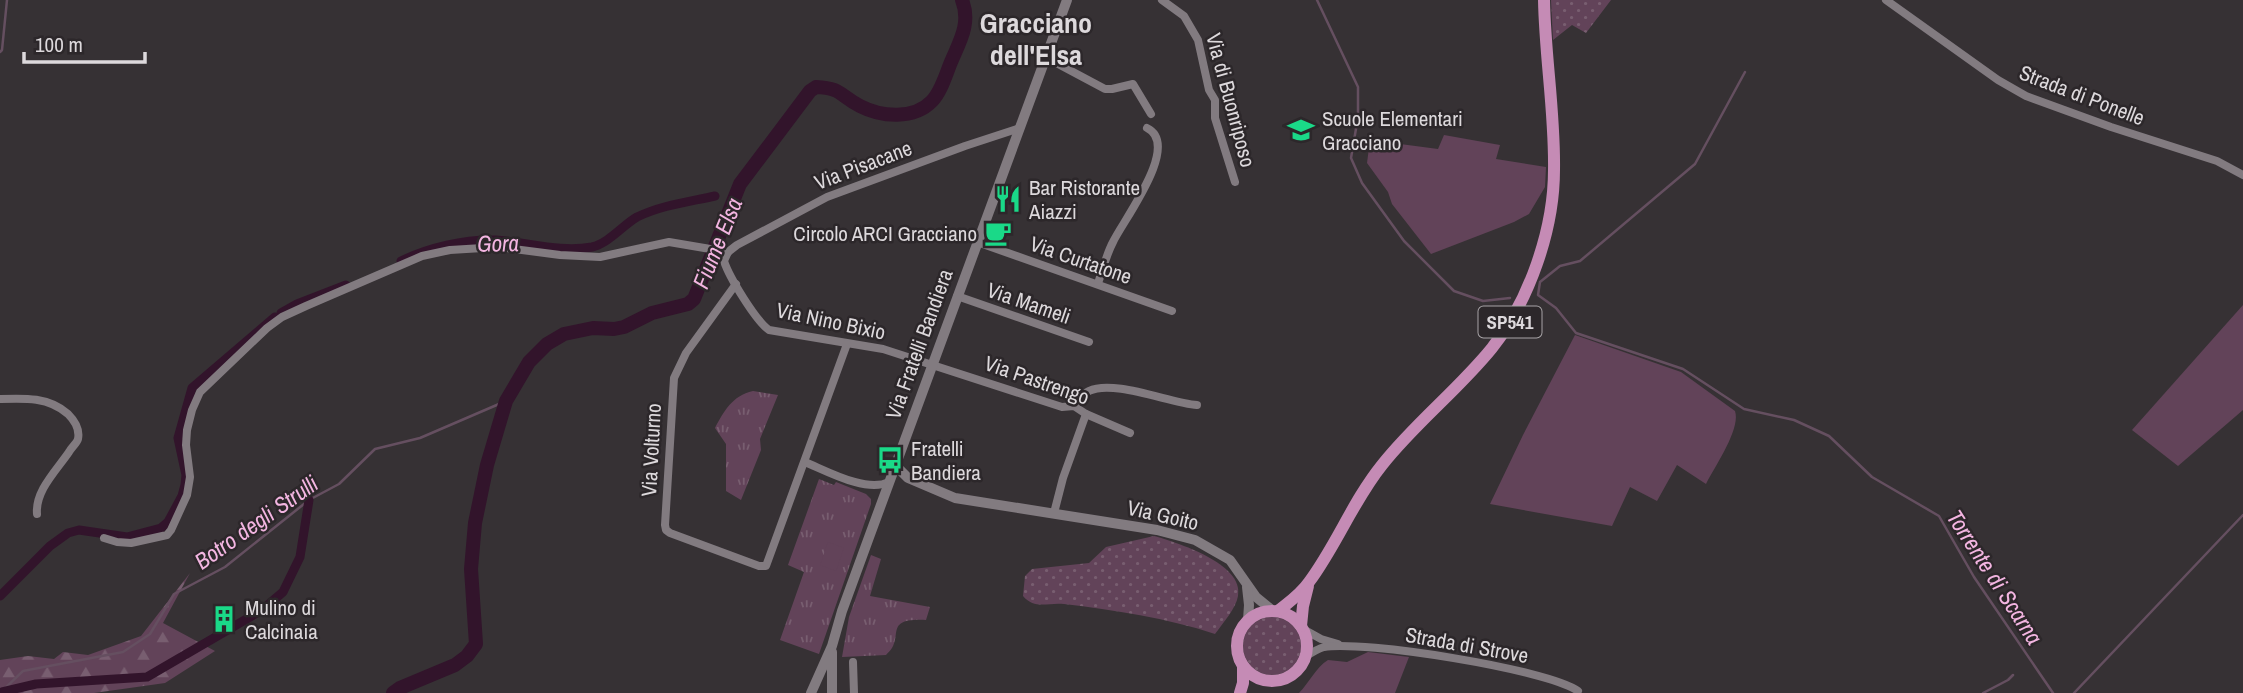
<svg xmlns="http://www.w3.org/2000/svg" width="2243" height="693" font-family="'Archivo Narrow',sans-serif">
<defs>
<pattern id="grass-dots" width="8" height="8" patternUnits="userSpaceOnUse" patternTransform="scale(1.75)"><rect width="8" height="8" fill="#624359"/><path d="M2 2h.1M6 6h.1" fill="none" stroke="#785e70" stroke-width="1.8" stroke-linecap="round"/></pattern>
<pattern id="forest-firs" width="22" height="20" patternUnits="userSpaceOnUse" patternTransform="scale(1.75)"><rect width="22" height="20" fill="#624359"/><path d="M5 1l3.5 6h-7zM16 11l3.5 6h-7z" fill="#785e70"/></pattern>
<pattern id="park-tufts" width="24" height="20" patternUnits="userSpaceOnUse" patternTransform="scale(1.75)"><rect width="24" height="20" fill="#624359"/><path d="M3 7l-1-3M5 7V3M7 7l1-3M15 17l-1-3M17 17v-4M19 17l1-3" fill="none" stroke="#785e70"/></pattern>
</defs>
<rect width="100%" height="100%" fill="#363134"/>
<!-- grass -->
<g fill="url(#grass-dots)">
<polygon points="1551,0 1611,0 1586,33 1572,25 1553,40"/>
<path d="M1154 536C1176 542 1245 564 1238 596 1236 608 1223 623 1215 634 1167 618 1114 610 1064 604 1048 602 1035 610 1023 596L1025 576 1032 569 1089 563 1106 547Z"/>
<circle cx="1272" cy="646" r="29"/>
</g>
<!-- forest -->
<polygon fill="url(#forest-firs)" points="190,573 163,623 215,651 165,683 94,693 0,693 0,660 28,656 54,659 63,652 88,655 141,636"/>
<!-- park -->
<g fill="url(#park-tufts)">
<path d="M753 391 778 395 760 439 761 450 741 500 726 491V444L715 428C724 411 732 396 753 391Z"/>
<polygon points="819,479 834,485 836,482 866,494 871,499 871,504 819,654 780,640 804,572 788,565"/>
<path d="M871 555 881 559 870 596 930 607 926 620C880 618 907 638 886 655L842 657 849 617Z"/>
</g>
<!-- garden -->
<g fill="#624359">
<polygon points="1444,135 1500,145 1496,159 1546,167 1545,187 1529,214 1514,222 1431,254 1392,204 1388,192 1367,163 1370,140 1438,149"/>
<polygon points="2243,305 2243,410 2178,466 2132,430"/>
<path d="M1575 335 1681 372 1735 411C1741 429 1715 466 1706 484L1677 465 1657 501 1630 487 1612 526 1490 504 1523 435Z"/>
<polygon points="828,542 844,548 836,571 820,565"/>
<path d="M1368 652 1409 657 1395 693H1299C1309 683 1316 667 1328 660L1347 662Z"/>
</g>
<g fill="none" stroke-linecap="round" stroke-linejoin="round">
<!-- stream -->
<g stroke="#654f60" stroke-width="2.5">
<polyline points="1317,0 1358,87 1358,117 1351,158 1362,183 1404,241 1454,291 1483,301 1510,298"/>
<polyline points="0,52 2,50 7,0"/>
<polyline points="1745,72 1695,164 1580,261 1560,266 1540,282 1538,295 1556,308 1576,333 1683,369 1744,409 1794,420 1829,436 1872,477 1939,516 1974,577 2053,693"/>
<polyline points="0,693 23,671 123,652 150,634 174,594 225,567 309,500 339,484 375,449 420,438 506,401"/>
<polyline points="1983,693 2008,680 2013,675"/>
<polyline points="2074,693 2243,515"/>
</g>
<!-- canal -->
<g stroke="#32142b" stroke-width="9">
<path d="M401 261C428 248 465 239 495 240 527 242 560 253 592 247 609 243 623 225 637 217 662 205 688 202 715 196"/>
<polyline points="281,313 297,304 346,285"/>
<polyline points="0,596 50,546 68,533 79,530 127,537 161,528 168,522 182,496 185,485 186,475 178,438 192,388 275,317"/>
<polyline points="2,692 36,684 147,677 262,610 283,592 300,557 309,500"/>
</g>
<!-- river -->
<path stroke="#32142b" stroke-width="14" d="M393 693 400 688 455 665 467 656 476 644 471 569 475 523 487 465 506 401 529 362 547 344 564 334 593 328 614 329 624 327 652 313 688 304 694 299 740 184 810 91 816 87C842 88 840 96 860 106 881 117 914 120 932 101 941 92 946 74 951 62 960 41 971 23 962 0"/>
<!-- street -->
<g stroke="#827b80" stroke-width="8">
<polyline points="1162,0 1184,16 1198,40 1209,90 1215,100 1215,118 1235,182"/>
<polyline points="1886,0 1998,80 2026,96 2111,127 2217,161 2243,175"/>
<polyline points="1045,57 1105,89 1112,89 1133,84 1151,114"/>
<polyline points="977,242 1172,311"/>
<path d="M728 252 724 261C729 277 756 321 769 330L883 349 1062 407 1074 406 1086 414 1130 433"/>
<polyline points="728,252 737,245 827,197 965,146 1020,128"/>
<path d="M1098 283C1103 270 1106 255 1113 242 1122 222 1182 145 1147 128"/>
<polyline points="736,284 686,353 674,378 665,525 666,530 670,533 759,566 766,566 847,344"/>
<polyline points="957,296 1089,342"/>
<path d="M0 399C25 398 49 397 68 414 74 420 80 429 78 439 77 443 71 448 69 452 56 471 35 491 37 514"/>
<path d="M1074 406C1078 401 1082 394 1089 391 1113 379 1170 403 1197 405"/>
<path d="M805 462C827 471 866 493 889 482"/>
<polyline points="1054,513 1063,478 1086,414"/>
<polyline points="104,538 117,542 131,543 167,535 171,530 187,495 190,477 186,445 187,430 192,410 200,392 267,328 282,317 306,306 422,256 450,250 499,247 560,255 600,257 669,242 728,252"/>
<polyline points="1303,629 1321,639 1338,644"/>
<path d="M1305 657C1311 653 1317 649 1324 647 1362 640 1547 669 1578 691"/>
<polyline points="853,662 854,693"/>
</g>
<!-- secondary -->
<g stroke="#827b80" stroke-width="10">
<polyline points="895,465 908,478 955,498 1157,530 1195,540 1230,560 1256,597 1273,611"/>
<polyline points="1247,587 1249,605 1248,620"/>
<polyline points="811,693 832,646 842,611 868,540 1067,0"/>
<polyline points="832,693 832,652"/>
</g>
<!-- primary -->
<g stroke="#c58bb5" stroke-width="12">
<circle cx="1272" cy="646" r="35"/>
<path d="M1278 611C1289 602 1301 594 1309 582 1336 546 1353 501 1382 465 1415 423 1458 390 1492 348 1529 301 1554 230 1554 170 1555 113 1545 57 1544 0"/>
<polyline points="1301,626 1303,606 1308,586"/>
<polyline points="1240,693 1243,683 1243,666"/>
</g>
</g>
<!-- icons -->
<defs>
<symbol id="school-bare" viewBox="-9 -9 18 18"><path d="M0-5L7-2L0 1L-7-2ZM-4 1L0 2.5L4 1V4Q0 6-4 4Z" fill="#1ad988" stroke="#2c272a" stroke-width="2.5" paint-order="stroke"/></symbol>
<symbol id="restaurant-bare" viewBox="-9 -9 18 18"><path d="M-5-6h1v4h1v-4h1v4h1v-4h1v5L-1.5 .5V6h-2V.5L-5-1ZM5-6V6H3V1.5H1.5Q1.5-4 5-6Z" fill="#1ad988" stroke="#2c272a" stroke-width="2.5" paint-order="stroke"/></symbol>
<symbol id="cafe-bare" viewBox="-9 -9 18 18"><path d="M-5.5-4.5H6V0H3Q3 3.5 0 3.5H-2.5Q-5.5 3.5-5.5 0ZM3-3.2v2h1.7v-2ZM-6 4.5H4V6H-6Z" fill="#1ad988" stroke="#2c272a" stroke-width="2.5" paint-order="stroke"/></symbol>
<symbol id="bus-bare" viewBox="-9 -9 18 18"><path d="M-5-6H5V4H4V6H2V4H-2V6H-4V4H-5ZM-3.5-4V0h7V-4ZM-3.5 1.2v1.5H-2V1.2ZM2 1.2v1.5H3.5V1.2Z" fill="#1ad988" stroke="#2c272a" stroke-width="2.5" paint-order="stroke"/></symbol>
<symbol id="building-bare" viewBox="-9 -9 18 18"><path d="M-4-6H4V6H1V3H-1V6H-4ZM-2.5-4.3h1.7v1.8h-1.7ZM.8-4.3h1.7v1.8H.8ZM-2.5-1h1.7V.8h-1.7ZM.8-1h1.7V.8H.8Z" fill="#1ad988" stroke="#2c272a" stroke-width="2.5" paint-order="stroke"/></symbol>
</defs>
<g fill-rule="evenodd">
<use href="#school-bare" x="1282" y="111" width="38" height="38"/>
<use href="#restaurant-bare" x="989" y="180" width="38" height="38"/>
<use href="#cafe-bare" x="979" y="214" width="38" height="38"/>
<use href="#bus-bare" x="871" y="441" width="38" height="38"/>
<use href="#building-bare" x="205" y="600" width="38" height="38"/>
</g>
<g text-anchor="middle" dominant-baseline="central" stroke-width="5" stroke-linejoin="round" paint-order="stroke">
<!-- shield labels -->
<rect fill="#2c272a" stroke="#a8a4a7" stroke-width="2" x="1478.5" y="306.5" width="63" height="31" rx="5"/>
<g font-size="19" font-weight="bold" fill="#ddd9dc">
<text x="1510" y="322">SP541</text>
</g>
<!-- street labels -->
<g font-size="21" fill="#ddd9dc" stroke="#2c272a">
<text transform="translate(2082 95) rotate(21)">Strada di Ponelle</text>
<text transform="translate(1231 100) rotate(75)">Via di Buonriposo</text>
<text transform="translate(863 165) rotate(-21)">Via Pisacane</text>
<text transform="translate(1081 260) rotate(19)">Via Curtatone</text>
<text transform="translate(1029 303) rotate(19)">Via Mameli</text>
<text transform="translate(831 321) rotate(12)">Via Nino Bixio</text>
<text transform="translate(919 344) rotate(-70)">Via Fratelli Bandiera</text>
<text transform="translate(1037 380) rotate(19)">Via Pastrengo</text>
<text transform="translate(651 450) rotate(-87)">Via Volturno</text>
<text transform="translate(1163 515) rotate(13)">Via Goito</text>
<text transform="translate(1467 645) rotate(10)">Strada di Strove</text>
</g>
<!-- poi labels -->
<g font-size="21" fill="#ddd9dc" stroke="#2c272a" text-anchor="start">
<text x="1322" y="118">Scuole Elementari<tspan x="1322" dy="24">Gracciano</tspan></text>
<text x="1029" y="187">Bar Ristorante<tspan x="1029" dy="24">Aiazzi</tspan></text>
<text x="977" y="233" text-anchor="end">Circolo ARCI Gracciano</text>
<text x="911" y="448">Fratelli<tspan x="911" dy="24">Bandiera</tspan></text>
<text x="245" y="607">Mulino di<tspan x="245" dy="24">Calcinaia</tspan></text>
</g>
<!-- water labels -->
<g font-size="23" font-style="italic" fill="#f3b5e1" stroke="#2c272a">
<text transform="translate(498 243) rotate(-1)">Gora</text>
<text transform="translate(717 243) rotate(-68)">Fiume Elsa</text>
<text transform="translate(256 522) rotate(-35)">Botro degli Strulli</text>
<text transform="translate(1995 577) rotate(57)">Torrente di Scarna</text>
</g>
<!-- district labels -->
<g font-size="28" font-weight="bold" fill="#ddd9dc" stroke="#2c272a">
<text x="1036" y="23">Gracciano<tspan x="1036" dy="32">dell'Elsa</tspan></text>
</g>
</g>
<!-- scale -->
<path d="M24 52v10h121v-10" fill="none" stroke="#ddd9dc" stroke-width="3.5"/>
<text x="35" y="52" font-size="21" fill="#ddd9dc" stroke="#2c272a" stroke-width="5" paint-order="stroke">100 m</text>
</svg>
